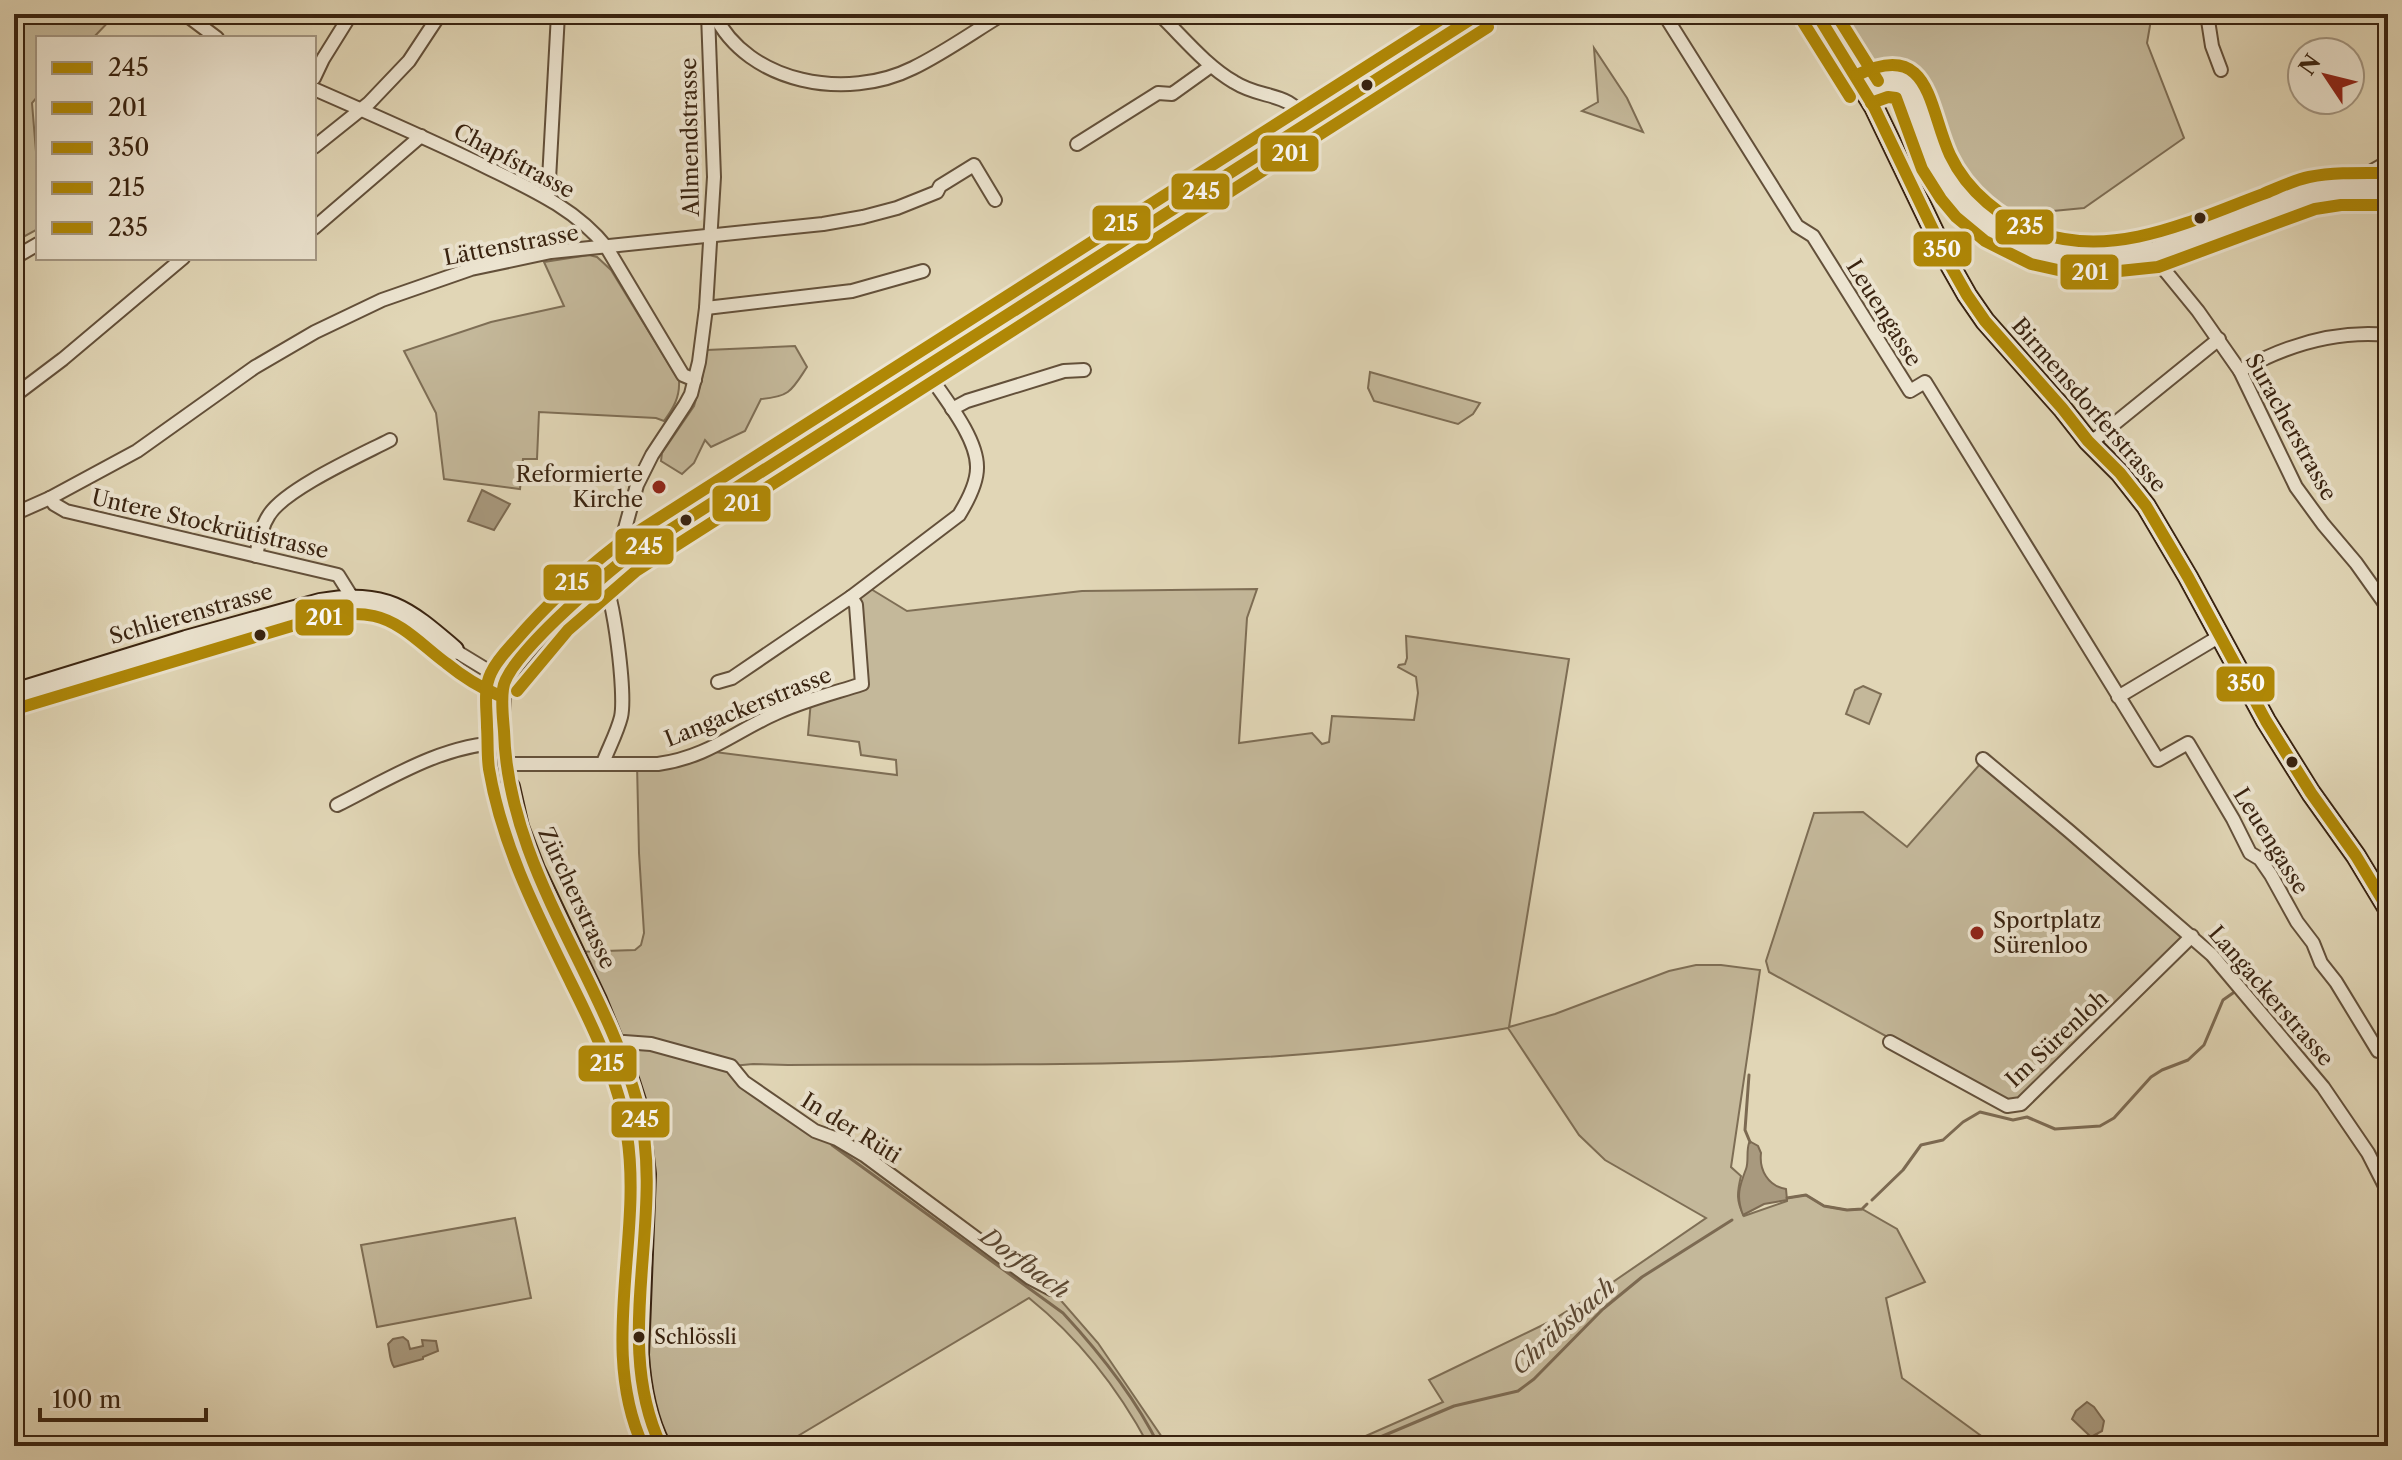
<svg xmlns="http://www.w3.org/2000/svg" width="2402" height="1460" font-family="'Libre Caslon Text',serif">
<rect width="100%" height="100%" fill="#e1d6b6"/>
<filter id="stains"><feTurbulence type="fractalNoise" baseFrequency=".0025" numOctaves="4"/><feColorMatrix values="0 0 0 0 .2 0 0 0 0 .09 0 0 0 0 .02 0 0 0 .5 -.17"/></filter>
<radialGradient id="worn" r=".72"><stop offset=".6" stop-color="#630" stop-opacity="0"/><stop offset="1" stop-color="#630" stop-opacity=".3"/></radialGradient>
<!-- green -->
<g fill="#c4b89a" stroke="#7e6e55" stroke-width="2">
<polygon points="14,14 116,14 93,38 38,38 38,96 32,103 38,176 38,229 14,242"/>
<path d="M1834 14H2152L2147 43 2184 138 2084 208 2031 213 2021 242 1967 206 1913 95 1887 79 1881 63C1858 57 1847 33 1834 14Z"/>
<polygon points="1594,48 1627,98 1643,132 1582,111 1598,102"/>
<path d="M589 255 597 257 611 270 679 381C680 397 673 409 664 421L656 418 539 412 537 459H523L520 489 444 479 436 413 404 351 491 322 564 306 544 262Z"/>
<path d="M795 346 807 367C792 390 790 397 761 399L745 431 711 447 705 440 694 463 682 474 661 461 662 453 694 406 702 379 707 350Z"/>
<polygon points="1370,372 1480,403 1473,414 1458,424 1374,401 1368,388"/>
<path d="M866 586 907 611 1082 591 1257 589 1247 618 1239 743 1312 733 1322 744 1329 742 1332 716 1414 720 1418 693 1416 677 1398 667 1399 665 1405 664 1407 658 1406 636 1569 659 1509 1027 1555 1014 1669 971 1696 965H1721L1760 970 1731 1167 1741 1176C1737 1193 1736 1201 1744 1216L1787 1201V1198L1806 1195 1824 1206 1847 1210 1862 1209 1897 1229 1925 1282 1886 1298 1902 1378 1995 1446H1343L1443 1402 1429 1380 1551 1321 1610 1284 1706 1218 1605 1160 1579 1135 1508 1028C1271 1072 1028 1063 788 1065L753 1064 732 1066 1051 1289 1098 1343 1168 1446H1149C1118 1388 1080 1339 1029 1298L781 1446H661L646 1409 644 1144 575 952 635 950 641 945 644 933 639 853 637 764 707 751 897 775 896 760 861 755 859 742 808 735 811 700 862 684 851 597Z"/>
<polygon points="1863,686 1881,694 1869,724 1846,714 1855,690"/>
<polygon points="1981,763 2181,936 2180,941 2018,1102 2008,1103 1769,972 1766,961 1814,813 1863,812 1907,847"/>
<polygon points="515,1218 531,1298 377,1327 361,1245"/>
</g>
<!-- water -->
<g fill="#a8997e" stroke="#7c6a52" stroke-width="2">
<polygon points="482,490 510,504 494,530 468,521"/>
<path d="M1751 1142 1758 1146 1761 1153C1759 1170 1768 1186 1786 1189L1787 1200 1764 1204 1743 1215C1736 1197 1739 1187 1746 1169 1749 1161 1746 1152 1749 1143Z"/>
<path d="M403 1337 408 1341 410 1349 423 1346 422 1340 436 1341 438 1351 423 1357V1359L394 1367C389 1360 390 1351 388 1344L393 1339Z"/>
<polygon points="2087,1402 2094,1407 2104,1421 2102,1431 2091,1437 2072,1419 2076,1411"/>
</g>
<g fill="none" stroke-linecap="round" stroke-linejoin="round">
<!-- stream -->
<g stroke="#7c6a52" stroke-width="3">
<polyline points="1749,1075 1745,1130 1750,1142"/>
<path d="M832 1145 1063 1313C1100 1353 1135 1397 1159 1446"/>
<polyline points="1787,1198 1806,1195 1824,1206 1847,1210 1862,1209 1867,1204"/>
<polyline points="1872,1200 1903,1170 1921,1145 1943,1140 1963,1122 1980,1112 2013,1120 2027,1117 2055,1129 2100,1126 2114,1118 2151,1077 2162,1070 2188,1060 2204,1045 2223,1000 2233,993"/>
<polyline points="2096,1435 2111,1446"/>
<polyline points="1359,1446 1454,1406 1518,1391 1534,1379 1603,1309 1642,1277 1732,1220"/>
</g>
<defs>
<g id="street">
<polyline points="185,14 217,38"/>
<path d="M714 14C748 84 847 101 913 68 944 53 973 32 1003 14"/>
<path d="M1159 14C1183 37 1205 65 1234 82 1264 101 1287 89 1309 123"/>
<polyline points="1664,14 1797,226 1813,236 1910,391 1925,382 2158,760 2188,743 2233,819 2250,853 2260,859 2271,875 2297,922 2313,943 2321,963 2336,982 2378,1051"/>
<polyline points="2207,14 2212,46 2221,70"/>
<polyline points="314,78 323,59 351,14"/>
<path d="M314 89C369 113 424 137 478 163 524 186 574 206 607 248L683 375 695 380"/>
<polyline points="1077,144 1158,93 1172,94 1211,66"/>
<polyline points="314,147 369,103 409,61 440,14"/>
<polyline points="2361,188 2367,174 2388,162"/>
<polyline points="548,198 558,14"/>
<polyline points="314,228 421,136"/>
<polyline points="2155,251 2158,262 2198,311 2240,371 2296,487 2323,524 2356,563 2388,608"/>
<polyline points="14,258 38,244"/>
<polyline points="706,308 852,291 923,271"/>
<path d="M2240 371C2286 345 2335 330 2388 335"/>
<polyline points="14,396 63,359 183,258"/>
<polyline points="952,409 967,401 1064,371 1084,370"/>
<polyline points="2088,441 2098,437 2219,339"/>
<polyline points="50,498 54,504 66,511 338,575 353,599"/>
<polyline points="14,514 50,498 137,451 255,367 315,332 382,300 471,269 551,252 823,224 863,217 897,208 937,192 940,186 974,165 995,200"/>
<path d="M256 556C259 542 261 527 269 515 285 489 361 455 390 440"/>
<polyline points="626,558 621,543 637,485 652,455 685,405 691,394 699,362 706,308 714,177 708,14"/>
<polyline points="454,650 505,681"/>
<path d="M718 682 732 678 851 597 959 515C967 502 977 484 977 468 978 437 941 394 925 369"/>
<polyline points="2118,697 2220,636"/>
<polyline points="1983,759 2069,831 2212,955 2323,1087 2368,1153 2388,1192"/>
<path d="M505 764H658C709 757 735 731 779 712 806 700 834 693 862 684L856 605 851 597"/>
<path d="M510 787 501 743 505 681 556 619 602 577C614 594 626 695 621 717 617 733 609 747 603 763"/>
<path d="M337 805C387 780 443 744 501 743"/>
<polyline points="1890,1042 2007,1106 2021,1104 2192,936"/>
<polyline points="616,1046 624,1042 651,1044 731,1066 744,1082 815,1131 837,1139 864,1155 1030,1278 1051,1289"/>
</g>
<g id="secondary">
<polyline points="1817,14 1874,107 1950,265 1967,295 1985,321 2062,408 2088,441 2120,473 2146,506 2188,577 2266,721 2311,793 2356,856 2388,909"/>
<path d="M1864 89C1882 80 1902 72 1913 95L1936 162 1953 189 1967 206 1994 228 2008 236 2035 248 2060 254 2100 257 2155 251 2311 193 2340 189H2388"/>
<polyline points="602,577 626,558 1479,14"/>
<path d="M14 693 186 640 320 603C386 592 406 609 454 650"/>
<path d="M510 787 519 827 535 869 597 1000 628 1076 638 1107 646 1174 639 1355C641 1387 646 1417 661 1446"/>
</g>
</defs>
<!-- street casing -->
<use href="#street" stroke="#63503a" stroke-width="16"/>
<!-- secondary casing -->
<use href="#secondary" stroke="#392310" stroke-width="22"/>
<!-- street -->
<use href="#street" stroke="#ece4d0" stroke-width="12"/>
<!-- secondary -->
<use href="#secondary" stroke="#ece4d0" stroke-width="18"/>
<defs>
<path id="bus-1" d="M661 1446C610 1338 667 1217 638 1105 603 975 508 870 504 731 503 718 501 703 503 689 506 658 600 579 626 558L1479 14"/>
<g id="bus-2">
<polyline points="1803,22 1850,97"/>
<polyline points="1871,103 1888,97 1896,98 1922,169 1941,199 1956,217 1985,241 2031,264 2058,270 2100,273 2158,267 2315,209 2341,205 2388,205"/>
<polyline points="517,691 568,630 636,571 1488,27"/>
<path d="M19 708 295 625C320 618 348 610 374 616 402 622 424 647 446 663 462 676 479 687 498 695"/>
</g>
<polyline id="bus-3" points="1817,14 1874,107 1950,265 1967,295 1985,321 2062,408 2088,441 2120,473 2146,506 2188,577 2266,721 2311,793 2356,856 2388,909"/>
<path id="bus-4" d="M643 1446C598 1348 643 1238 627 1135 619 1081 595 1031 571 983 537 914 502 846 489 769 487 755 488 741 487 727 487 710 483 689 491 673 497 660 507 650 516 640 547 604 581 573 617 545L1449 14"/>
<g id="bus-5">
<polyline points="1836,14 1878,81"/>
<path d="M1857 75C1931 39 1928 107 1950 155 1967 191 2002 220 2040 233 2116 259 2193 220 2263 194 2278 188 2294 180 2309 177 2335 172 2362 173 2388 173"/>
</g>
</defs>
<!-- bus-1 casing -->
<use href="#bus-1" stroke="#ece4d0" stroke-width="18"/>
<!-- bus-2 casing -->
<use href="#bus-2" stroke="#ece4d0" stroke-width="18"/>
<!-- bus-3 casing -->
<use href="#bus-3" stroke="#ece4d0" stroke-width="18"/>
<!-- bus-4 casing -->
<use href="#bus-4" stroke="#ece4d0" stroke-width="18"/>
<!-- bus-5 casing -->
<use href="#bus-5" stroke="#ece4d0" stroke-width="18"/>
<!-- bus-1 -->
<use href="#bus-1" stroke="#b08806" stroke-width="12"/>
<!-- bus-2 -->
<use href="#bus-2" stroke="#b08806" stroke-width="12"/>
<!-- bus-3 -->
<use href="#bus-3" stroke="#b08806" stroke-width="12"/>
<!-- bus-4 -->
<use href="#bus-4" stroke="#b08806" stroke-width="12"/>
<!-- bus-5 -->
<use href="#bus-5" stroke="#b08806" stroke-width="12"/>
</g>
<!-- markers -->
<g fill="#392310" stroke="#ece4d0" stroke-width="3">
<circle cx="1367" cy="85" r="7"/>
<circle cx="2200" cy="218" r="7"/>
<circle cx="686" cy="520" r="7"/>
<circle cx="260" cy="635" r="7"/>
<circle cx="2292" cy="762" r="7"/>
<circle cx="639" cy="1337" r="7"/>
</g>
<g fill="#8f2418" stroke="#ece4d0" stroke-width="3">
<circle cx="659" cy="487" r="8"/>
<circle cx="1977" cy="933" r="8"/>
</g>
<g text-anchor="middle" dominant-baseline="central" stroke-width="8" stroke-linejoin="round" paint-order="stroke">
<!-- bus labels -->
<g font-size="20" fill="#392310" stroke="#ece4d0" text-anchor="start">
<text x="654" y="1337">Schlössli</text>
</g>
<!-- street labels -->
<g font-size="22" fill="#392310" stroke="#ece4d0">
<text transform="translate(690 137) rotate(-91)">Allmendstrasse</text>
<text transform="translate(514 161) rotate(28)">Chapfstrasse</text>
<text transform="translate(511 245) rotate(-11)">Lättenstrasse</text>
<text transform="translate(1884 313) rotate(58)">Leuengasse</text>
<text transform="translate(2089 405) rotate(49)">Birmensdorferstrasse</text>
<text transform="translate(2291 427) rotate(61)">Suracherstrasse</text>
<text transform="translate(210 524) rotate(13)">Untere Stockrütistrasse</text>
<text transform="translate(191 614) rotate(-16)">Schlierenstrasse</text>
<text transform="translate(748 707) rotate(-22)">Langackerstrasse</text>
<text transform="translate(2271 841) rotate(58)">Leuengasse</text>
<text transform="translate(577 898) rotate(65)">Zürcherstrasse</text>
<text transform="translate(2271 996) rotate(49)">Langackerstrasse</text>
<text transform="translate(2057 1039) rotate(-43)">Im Sürenloh</text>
<text transform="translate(851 1128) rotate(32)">In der Rüti</text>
</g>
<!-- poi labels -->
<g font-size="22" fill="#392310" stroke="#ece4d0" text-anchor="end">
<text x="643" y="474">Reformierte<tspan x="643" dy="25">Kirche</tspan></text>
<text x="1993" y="920" text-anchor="start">Sportplatz<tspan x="1993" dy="25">Sürenloo</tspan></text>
</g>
<!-- water labels -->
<g font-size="24" font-style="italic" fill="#5a4631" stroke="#ece4d0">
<text transform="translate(1025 1263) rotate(36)">Dorfbach</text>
<text transform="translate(1563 1326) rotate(-42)">Chräbsbach</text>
</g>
</g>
<g stroke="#ece4d0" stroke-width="3">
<rect x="1259" y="134" width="61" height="39" rx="8" fill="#b08806"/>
<rect x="1170" y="172" width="61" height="39" rx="8" fill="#b08806"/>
<rect x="1091" y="204" width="61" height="38" rx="8" fill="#b08806"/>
<rect x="1994" y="208" width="61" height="38" rx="8" fill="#b08806"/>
<rect x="1912" y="230" width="61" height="38" rx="8" fill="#b08806"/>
<rect x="2059" y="253" width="61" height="38" rx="8" fill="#b08806"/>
<rect x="711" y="484" width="61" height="39" rx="8" fill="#b08806"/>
<rect x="614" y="527" width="61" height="39" rx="8" fill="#b08806"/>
<rect x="542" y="563" width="61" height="39" rx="8" fill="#b08806"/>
<rect x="294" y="598" width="61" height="39" rx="8" fill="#b08806"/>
<rect x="2215" y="665" width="61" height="38" rx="8" fill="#b08806"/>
<rect x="577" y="1044" width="61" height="39" rx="8" fill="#b08806"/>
<rect x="610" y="1100" width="61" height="39" rx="8" fill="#b08806"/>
</g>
<g font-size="22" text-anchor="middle" font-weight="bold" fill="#fff">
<text x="1290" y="161">201</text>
<text x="1201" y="199">245</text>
<text x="1121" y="231">215</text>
<text x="2025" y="234">235</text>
<text x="1942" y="257">350</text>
<text x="2090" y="280">201</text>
<text x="742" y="511">201</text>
<text x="644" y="554">245</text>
<text x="572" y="590">215</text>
<text x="324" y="625">201</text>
<text x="2246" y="691">350</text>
<text x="607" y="1071">215</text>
<text x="640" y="1127">245</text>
</g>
<!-- margin -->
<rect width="2402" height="1460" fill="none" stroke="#e1d6b6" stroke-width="48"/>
<rect x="16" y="16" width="2370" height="1428" fill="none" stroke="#392310" stroke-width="4"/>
<rect x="24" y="24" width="2354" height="1412" fill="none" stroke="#392310" stroke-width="2"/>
<!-- legend -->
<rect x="36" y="36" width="280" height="224" fill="#ece4d0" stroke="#a49783" stroke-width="2"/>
<rect x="52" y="62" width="40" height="12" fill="#b08806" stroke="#a49783" stroke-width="2"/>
<text x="108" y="76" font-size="24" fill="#392310">245</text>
<rect x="52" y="102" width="40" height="12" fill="#b08806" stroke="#a49783" stroke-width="2"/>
<text x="108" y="116" font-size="24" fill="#392310">201</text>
<rect x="52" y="142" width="40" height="12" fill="#b08806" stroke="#a49783" stroke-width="2"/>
<text x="108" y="156" font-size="24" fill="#392310">350</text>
<rect x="52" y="182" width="40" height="12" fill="#b08806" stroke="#a49783" stroke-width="2"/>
<text x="108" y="196" font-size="24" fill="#392310">215</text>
<rect x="52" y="222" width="40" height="12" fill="#b08806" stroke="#a49783" stroke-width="2"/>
<text x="108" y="236" font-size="24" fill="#392310">235</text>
<!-- north arrow -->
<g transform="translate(2326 76) rotate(305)"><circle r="38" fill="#ece4d0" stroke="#a49783" stroke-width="2"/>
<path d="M0-6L14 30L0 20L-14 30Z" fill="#8f2418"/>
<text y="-12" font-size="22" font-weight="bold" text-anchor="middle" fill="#392310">N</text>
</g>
<!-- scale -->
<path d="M40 1408v12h166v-12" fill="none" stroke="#392310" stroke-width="4"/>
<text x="52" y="1408" font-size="24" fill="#392310" stroke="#ece4d0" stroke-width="6" paint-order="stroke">100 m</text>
<rect width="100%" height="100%" filter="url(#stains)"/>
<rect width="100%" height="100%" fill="url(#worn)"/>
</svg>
